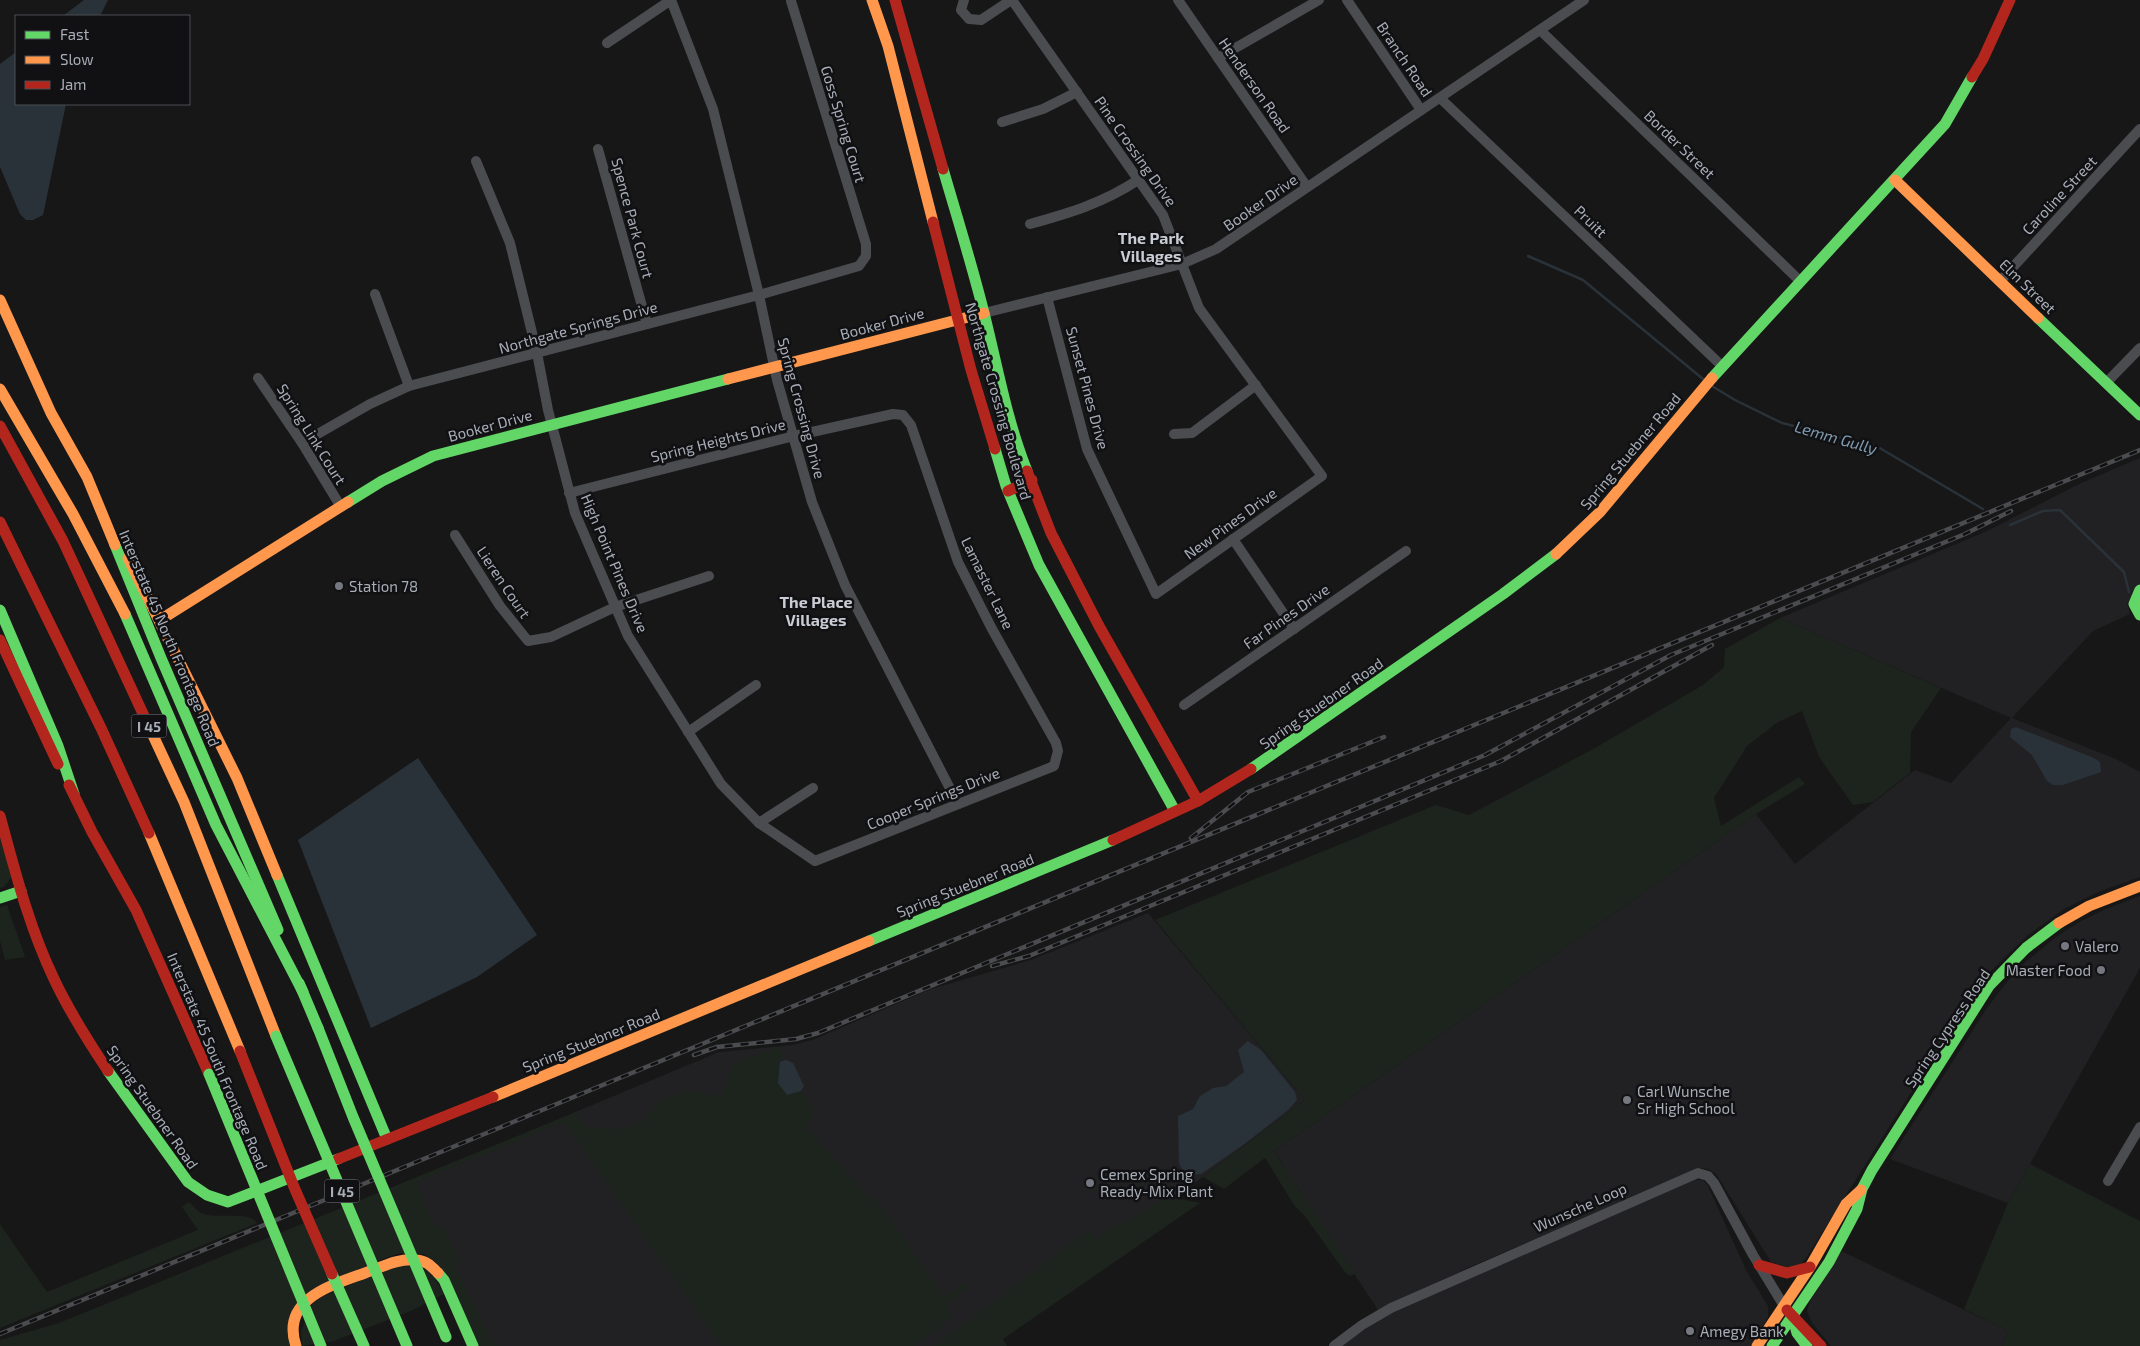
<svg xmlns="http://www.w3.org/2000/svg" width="2140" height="1346" font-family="'Exo 2',sans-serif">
<rect width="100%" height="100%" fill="#171717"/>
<!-- built -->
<g fill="#212123">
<polygon points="2140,458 2140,585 2127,603 2130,614 2093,631 2012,718 2116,759 2140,772 2140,877 2098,892 2064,909 2027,936 1990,972 1976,990 1806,1258 1801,1264 1789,1268 1771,1262 1716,1174 1708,1169 1701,1168 1472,1266 1378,1310 1274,1151 1756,814 1795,864 1915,770 1951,783 2011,718 1780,618 1985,532 2081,483"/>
<polygon points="2140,896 2140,968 2008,1203 1890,1159 1987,1008 2017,969 2056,937 2081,921 2106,909"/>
<polygon points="1148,913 1305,1100 1175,1198 964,1346 477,1346 411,1181 719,1052 793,1045 815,1039 931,989 1031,960"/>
<polygon points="1694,1180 1702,1180 1707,1184 1746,1270 1768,1306 1768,1317 1751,1346 1341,1346 1386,1315"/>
<polygon points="1841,1251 2009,1331 2002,1346 1831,1346 1812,1323 1807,1311 1810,1302"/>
</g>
<!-- green -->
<g fill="#1d241e">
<polygon points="1780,618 1941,688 1911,732 1910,773 1873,802 1853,805 1819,757 1802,711 1778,722 1747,746 1714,798 1721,826 1799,777 1805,784 1756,814 1274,1151 1355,1274 1350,1276 1345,1272 1304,1215 1294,1205 1265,1158 1224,1189 1203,1177 1305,1100 1155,920 1436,805 1469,815 1595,748 1703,685 1724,667 1725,649"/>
<polygon points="0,832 11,878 4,887 0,888"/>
<polygon points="7,905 25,957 5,960 0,941 0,907"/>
<polygon points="782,1046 778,1083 787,1095 801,1091 815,1111 806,1127 866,1194 878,1202 944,1297 966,1281 969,1286 947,1305 952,1315 943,1325 914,1346 721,1346 564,1122 416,1182 434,1227 441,1224 461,1260 455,1263 490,1338 499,1346 477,1346 436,1262 423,1254 400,1253 385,1258 311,1291 290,1346 0,1346 0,1340 59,1323 576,1112 587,1127 618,1129 643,1122 660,1100 687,1091 723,1096 733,1064"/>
<polygon points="2030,1164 2140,1221 2140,1346 2002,1346 2009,1331 1964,1309 2008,1203"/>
<polygon points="1169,1193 1178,1195 1175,1198 1200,1203 1003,1339 1007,1346 935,1346 1089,1230 1096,1239 1109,1229 1135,1217"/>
<path d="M189 1202C193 1205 196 1210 201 1213 215 1220 250 1210 257 1223L0 1328V1224L47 1292 198 1230 182 1207Z"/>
<polygon points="404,1263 430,1271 444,1294 413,1310 334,1341 302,1346 301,1331 312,1304 323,1296"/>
</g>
<!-- water -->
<g fill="#2a3239">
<polygon points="84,0 108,0 100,16 63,16"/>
<polygon points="16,52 16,104 66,104 43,215 33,220 26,220 20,214 0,167 0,64"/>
<polygon points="2016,727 2094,758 2100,762 2101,772 2063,785 2053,785 2047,781 2032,755 2010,737 2011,729"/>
<polygon points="418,758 537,935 477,977 371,1028 298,840"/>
<polygon points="1248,1041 1261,1050 1295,1092 1297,1100 1288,1110 1243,1145 1201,1174 1185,1175 1179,1163 1178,1116 1193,1109 1200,1096 1213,1088 1226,1086 1244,1072 1238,1050"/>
<polygon points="786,1060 793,1063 804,1086 801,1091 787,1095 778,1083 780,1062"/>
</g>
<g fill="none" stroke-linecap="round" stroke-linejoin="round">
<!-- stream -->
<g stroke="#2a3239" stroke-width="2.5">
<polyline points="1528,256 1583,280 1703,379"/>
<polyline points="1712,386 1735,400 1782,423 1878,447 1983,509"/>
<polyline points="2010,525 2043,511 2060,510 2124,572 2129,592"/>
</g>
<!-- street -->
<g stroke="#4b4c50" stroke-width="10">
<polyline points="671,0 713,109 759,295 777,380 812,502 845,585 958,804"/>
<polyline points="964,0 961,10 969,19 981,20 1011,0"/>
<polyline points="1012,0 1163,215 1199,308 1322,476 1156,594 1087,449 1047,297"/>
<polyline points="1178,0 1307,187"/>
<polyline points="1347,0 1421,110"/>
<polyline points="1540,30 1799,280"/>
<polyline points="607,43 671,0"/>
<polyline points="1218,58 1319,0"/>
<polyline points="1440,98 1722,366"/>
<polyline points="1002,122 1043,109 1077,92"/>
<polyline points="598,149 647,324"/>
<polyline points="476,161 510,243 537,353 548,410 575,513 628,636 721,784 759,823 815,861 1054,766 1058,751 1056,743 992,629 958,562 911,425 903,415 893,414 794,436 569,493"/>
<path d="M1030 224C1070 213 1103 203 1138 180"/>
<polyline points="2001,280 2140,129"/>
<polyline points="375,294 409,386"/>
<polyline points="984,313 1182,264 1216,249 1584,0"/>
<polyline points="258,378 302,443 341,507"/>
<polyline points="2106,383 2140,348"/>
<polyline points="1174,434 1192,433 1256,385"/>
<polyline points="302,443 370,404 409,386 759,295 859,266 866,256 866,244 791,1"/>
<polyline points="455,535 500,606 528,641 551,637 615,607 709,576"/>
<polyline points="1233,539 1294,629"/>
<polyline points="1184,705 1406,551"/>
<polyline points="688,732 756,685"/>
<polyline points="759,823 813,788"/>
<polyline points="2108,1181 2140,1127"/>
<polyline points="1334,1346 1362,1325 1391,1308 1698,1173 1708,1176 1714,1183 1753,1255 1784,1306"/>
</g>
<!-- fast -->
<g stroke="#63d668" stroke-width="11">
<path d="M943 169C957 217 972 265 984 313 998 368 1006 418 1027 471"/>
<polyline points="2038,318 2140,415"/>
<polyline points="1712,378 1945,124 1972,77"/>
<polyline points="995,449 1006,486 1039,565 1175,811"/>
<polyline points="348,502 382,481 433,456 728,379"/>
<polyline points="115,545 161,658 278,930"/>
<polyline points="2140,590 2134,604 2140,615"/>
<polyline points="0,610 58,746 74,794"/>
<polyline points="125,614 216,825 303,992"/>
<polyline points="1251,769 1503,594 1556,554"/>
<polyline points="277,875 387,1139"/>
<polyline points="0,898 21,891"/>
<polyline points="869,941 1113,840"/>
<polyline points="299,983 318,1028"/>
<polyline points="108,1071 188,1182 207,1195 228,1202 338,1159"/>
<polyline points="438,1273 444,1280 473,1346"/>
<polyline points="1792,1316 1797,1333 1807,1346"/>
<polyline points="1772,1346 1829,1262 1857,1209 1862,1189 1872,1170 1989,986 2026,948 2059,923"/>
</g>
<!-- slow -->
<g stroke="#ff974d" stroke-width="11">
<polyline points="872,0 888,46 933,222"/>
<polyline points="1895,180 2038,318"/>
<polyline points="0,300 51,413 87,477 115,545"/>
<polyline points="728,379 984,313"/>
<polyline points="0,389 73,514 125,614"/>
<polyline points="1556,554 1600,512 1712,378"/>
<polyline points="128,558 237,778 277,875"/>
<polyline points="160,620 348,502"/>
<polyline points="151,731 184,802 276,1036"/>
<polyline points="149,833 240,1051"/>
<polyline points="2059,923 2089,906 2140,886"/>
<polyline points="493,1097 869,941"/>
<path d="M296 1346C280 1299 332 1285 365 1273 382 1267 398 1258 416 1260 427 1261 431 1266 438 1273"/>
<polyline points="1757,1346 1810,1267 1846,1204 1861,1190"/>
</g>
<!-- jam -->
<g stroke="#b3261e" stroke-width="11">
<polyline points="895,0 943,169"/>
<polyline points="1972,77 1983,59 2010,0"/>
<polyline points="933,222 971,370 995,449"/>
<polyline points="0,426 63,541 151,731"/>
<polyline points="1027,471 1051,533 1099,626 1198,801"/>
<polyline points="1008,491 1032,480"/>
<polyline points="0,522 101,728 149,833"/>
<polyline points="0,640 58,764"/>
<polyline points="69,785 92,832 136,910 209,1074"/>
<path d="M0 816C15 871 29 927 54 979 69 1011 88 1041 108 1071"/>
<polyline points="1113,840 1198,801 1251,769"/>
<polyline points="338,1159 493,1097"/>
<polyline points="1759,1265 1787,1273 1810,1267"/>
<polyline points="1787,1310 1821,1346"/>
</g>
<defs>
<g id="rail">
<polyline points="1191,838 1248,792 1384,737"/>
<polyline points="992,966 1029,956 1501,761 1712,645"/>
<polyline points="694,1055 717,1047 796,1039 818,1033 1485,755 1671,655 1965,534 2011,511"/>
<polyline points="0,1334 2140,450"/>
</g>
</defs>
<!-- rail casing -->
<use href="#rail" stroke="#4b4c4f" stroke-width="4.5"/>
<!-- rail -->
<use href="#rail" stroke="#111113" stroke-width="2.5" stroke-dasharray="8" stroke-linecap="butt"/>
<!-- fast-bridge -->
<g stroke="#63d668" stroke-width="11">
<polyline points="318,1028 353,1117 446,1337"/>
<polyline points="276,1036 407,1346"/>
<polyline points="209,1074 321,1346"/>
<polyline points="332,1274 364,1346"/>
</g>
<!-- jam-bridge -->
<polyline stroke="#b3261e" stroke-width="11" points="240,1051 294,1187 332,1274"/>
</g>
<!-- markers -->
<g fill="#757880" stroke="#111113" stroke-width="2">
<circle cx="339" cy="586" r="5"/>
<circle cx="2065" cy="946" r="5"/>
<circle cx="2101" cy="970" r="5"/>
<circle cx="1627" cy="1100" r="5"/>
<circle cx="1090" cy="1183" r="5"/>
<circle cx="1690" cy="1331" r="5"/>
</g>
<g text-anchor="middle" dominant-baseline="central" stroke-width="5" stroke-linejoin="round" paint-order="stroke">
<!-- shield labels -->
<g fill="#111113" stroke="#7b7e86" stroke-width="1">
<rect x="131.5" y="714.5" width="35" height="23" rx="4"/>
<rect x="324.5" y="1179.5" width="35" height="23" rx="4"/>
</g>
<g font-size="14" font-weight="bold" fill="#a8adb8">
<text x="149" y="726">I 45</text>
<text x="342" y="1191">I 45</text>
</g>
<!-- street labels -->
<g font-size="15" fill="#a8adb8" stroke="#111113">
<text transform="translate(1405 59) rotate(56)">Branch Road</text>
<text transform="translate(1255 85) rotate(55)">Henderson Road</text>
<text transform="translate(844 124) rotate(73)">Goss Spring Court</text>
<text transform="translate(1680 144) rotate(44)">Border Street</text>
<text transform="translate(1136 151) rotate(55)">Pine Crossing Drive</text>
<text transform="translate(2059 195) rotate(-47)">Caroline Street</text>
<text transform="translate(1260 202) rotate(-35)">Booker Drive</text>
<text transform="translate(633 218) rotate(75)">Spence Park Court</text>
<text transform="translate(1591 221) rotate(44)">Pruitt</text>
<text transform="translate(2028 286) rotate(44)">Elm Street</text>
<text transform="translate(882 323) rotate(-15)">Booker Drive</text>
<text transform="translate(578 327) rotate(-15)">Northgate Springs Drive</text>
<text transform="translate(1088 388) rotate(75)">Sunset Pines Drive</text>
<text transform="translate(999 401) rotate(74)">Northgate Crossing Boulevard</text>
<text transform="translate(802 408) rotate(75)">Spring Crossing Drive</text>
<text transform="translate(490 425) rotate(-15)">Booker Drive</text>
<text transform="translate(312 434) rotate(58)">Spring Link Court</text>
<text transform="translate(718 440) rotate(-14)">Spring Heights Drive</text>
<text transform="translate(1630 451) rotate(-50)">Spring Stuebner Road</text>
<text transform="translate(1230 523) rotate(-36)">New Pines Drive</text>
<text transform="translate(615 563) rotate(67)">High Point Pines Drive</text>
<text transform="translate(504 582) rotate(56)">Lieren Court</text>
<text transform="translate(988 583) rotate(64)">Lamaster Lane</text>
<text transform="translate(1286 616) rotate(-35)">Far Pines Drive</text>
<text transform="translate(170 638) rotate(67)">Interstate 45 North Frontage Road</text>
<text transform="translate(1321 703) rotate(-35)">Spring Stuebner Road</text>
<text transform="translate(933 798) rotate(-22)">Cooper Springs Drive</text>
<text transform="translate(965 885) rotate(-22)">Spring Stuebner Road</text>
<text transform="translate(1947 1028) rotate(-56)">Spring Cypress Road</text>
<text transform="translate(591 1040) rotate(-22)">Spring Stuebner Road</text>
<text transform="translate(218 1061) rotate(67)">Interstate 45 South Frontage Road</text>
<text transform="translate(153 1107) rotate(55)">Spring Stuebner Road</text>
<text transform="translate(1580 1207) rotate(-24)">Wunsche Loop</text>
</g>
<!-- poi labels -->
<g font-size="15" fill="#a8adb8" stroke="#111113" text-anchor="start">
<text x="349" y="586">Station 78</text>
<text x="2075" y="946">Valero</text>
<text x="2091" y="970" text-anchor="end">Master Food</text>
<text x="1637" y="1091">Carl Wunsche<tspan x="1637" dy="17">Sr High School</tspan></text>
<text x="1100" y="1174">Cemex Spring<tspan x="1100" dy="17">Ready-Mix Plant</tspan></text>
<text x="1700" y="1331">Amegy Bank</text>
</g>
<!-- neighbourhood labels -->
<g font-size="16" font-weight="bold" fill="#c9ccd4" stroke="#111113">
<text x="1151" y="237">The Park<tspan x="1151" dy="18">Villages</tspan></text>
<text x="816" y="601">The Place<tspan x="816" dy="18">Villages</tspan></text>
</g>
<!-- water labels -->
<g font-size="16" font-style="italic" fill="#7f9bb3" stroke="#111113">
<text transform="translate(1836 437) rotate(16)">Lemm Gully</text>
</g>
</g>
<!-- legend -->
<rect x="15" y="15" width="175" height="90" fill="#111113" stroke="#4d4f55"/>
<rect x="25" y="31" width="25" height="8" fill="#63d668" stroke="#4d4f55"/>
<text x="60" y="40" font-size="15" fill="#a8adb8">Fast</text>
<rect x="25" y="56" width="25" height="8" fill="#ff974d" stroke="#4d4f55"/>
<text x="60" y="65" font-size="15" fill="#a8adb8">Slow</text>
<rect x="25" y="81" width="25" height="8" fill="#b3261e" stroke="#4d4f55"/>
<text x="60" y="90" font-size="15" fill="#a8adb8">Jam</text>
</svg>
